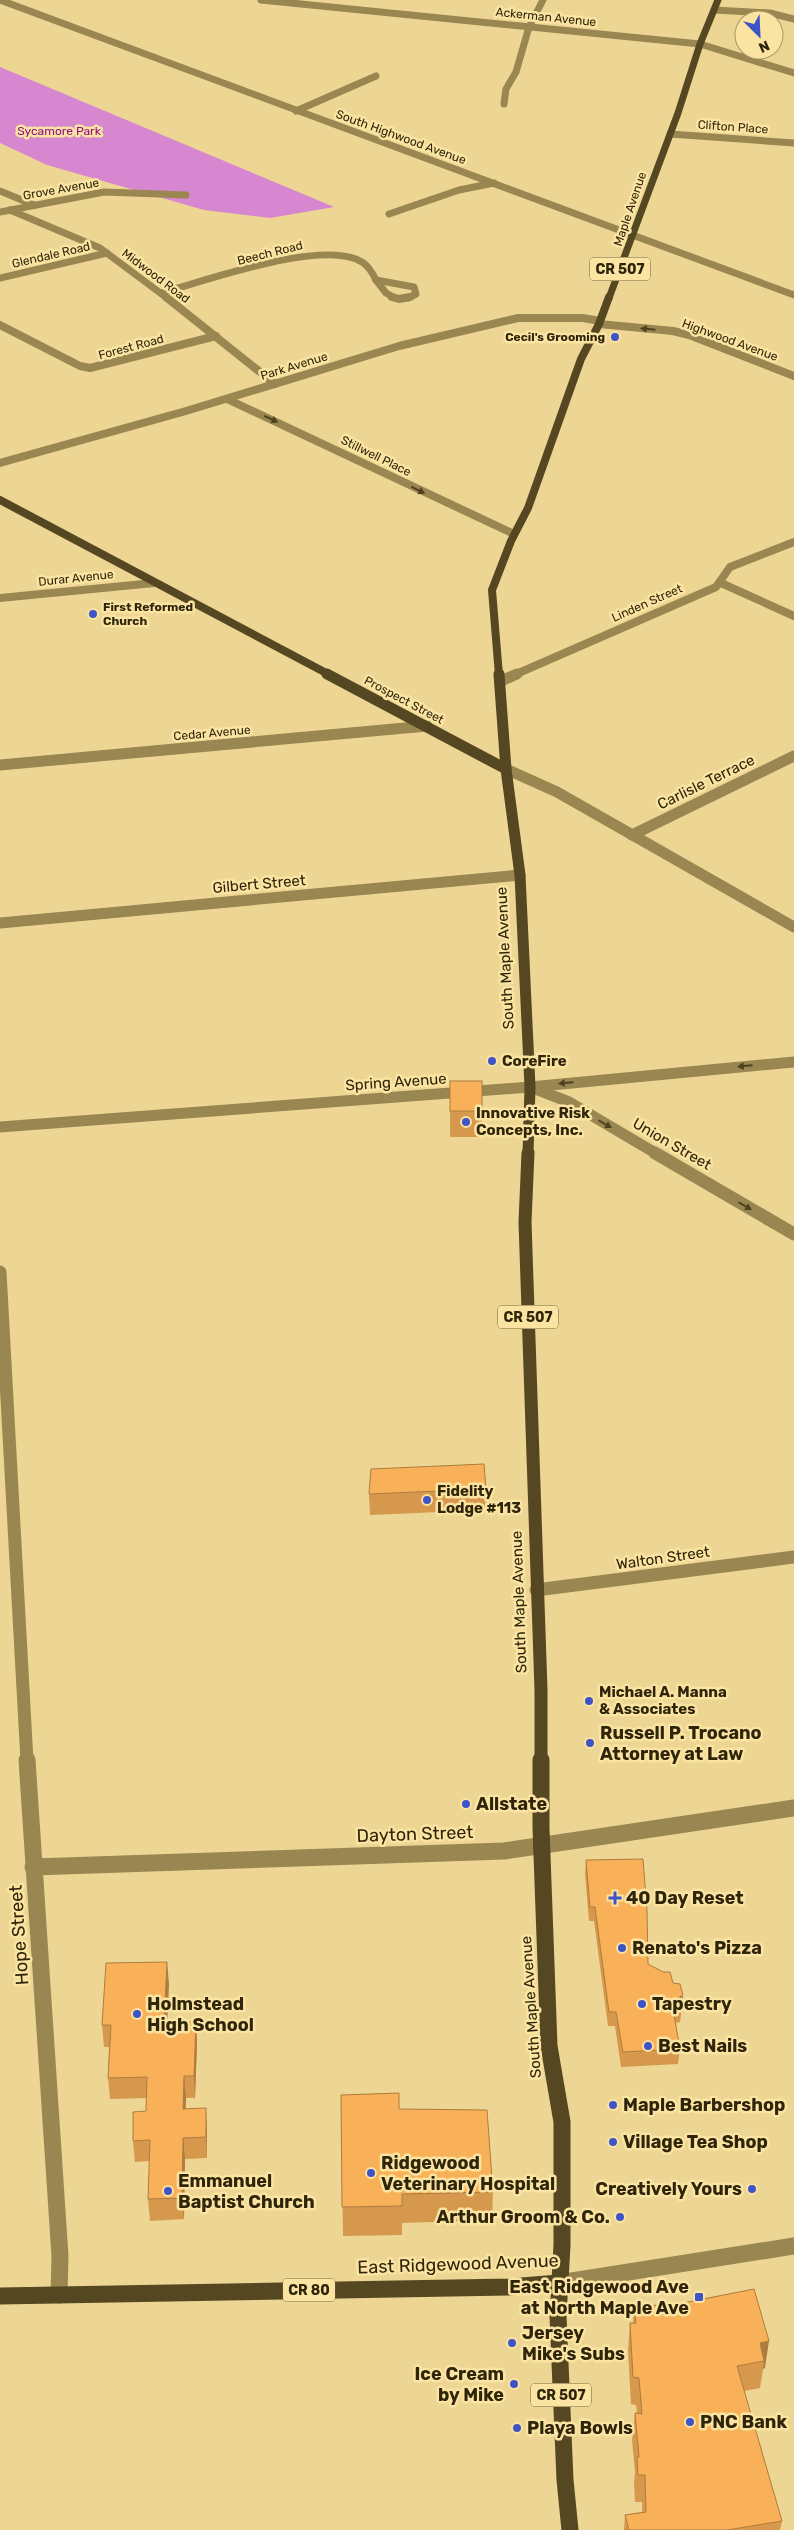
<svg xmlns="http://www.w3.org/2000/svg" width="794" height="2530" font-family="Rubik,sans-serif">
<rect width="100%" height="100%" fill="#edd694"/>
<!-- green -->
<polygon fill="#d787d0" points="0,67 334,207 270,218 204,210 47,165 0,143"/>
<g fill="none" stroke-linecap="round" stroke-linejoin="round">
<!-- minor-far4 -->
<g stroke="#998651" stroke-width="7">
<polyline points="0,0 794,295"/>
<polyline points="261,0 700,44 794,73"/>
<polyline points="714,10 770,13 794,19"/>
<polyline points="504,104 506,89 516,72 529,27 543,0"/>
<polyline points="296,111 376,76"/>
<polyline points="670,134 794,143"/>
<polyline points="0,191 34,205"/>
<polyline points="10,210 100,248 167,298"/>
<polyline points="0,212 104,192 186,195"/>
<polyline points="389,214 459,190 494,183"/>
<polyline points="0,278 107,253"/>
<polyline points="376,280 414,287 416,294 408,298"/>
<polyline points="376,280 386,293 395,298"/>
<path d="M161 293C205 281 324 238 362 262 369 266 373 274 376 280"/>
</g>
<!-- minor-far3 -->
<g stroke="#998651" stroke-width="8">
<polyline points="166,297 275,384"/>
<polyline points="392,297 399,299 410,297"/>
<polyline points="599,324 673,331 689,335 794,376"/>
<polyline points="0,325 80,366 90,368 216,336"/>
<polyline points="227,399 514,534"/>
<polyline points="0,463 186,411 399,346 518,318 583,318 600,321"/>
<polyline points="721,583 794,616"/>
<polyline points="0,598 154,583"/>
<polyline points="514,675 716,587 730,567 794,542"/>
</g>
<!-- minor-far2 -->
<g stroke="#998651" stroke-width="11">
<polyline points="501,681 517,674"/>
<polyline points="0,765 427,726"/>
<polyline points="506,769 557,792 794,927"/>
<polyline points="632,835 794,756"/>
<polyline points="0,923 520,875"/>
<polyline points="533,1088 569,1102 657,1154"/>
<polyline points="0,1127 530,1087 794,1062"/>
</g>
<!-- minor-far1 -->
<g stroke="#998651" stroke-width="13">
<polyline points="655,1153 794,1234"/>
<polyline points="0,1272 27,1761"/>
<polyline points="536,1590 794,1557"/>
</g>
<!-- minor -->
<g stroke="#998651" stroke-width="17">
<polyline points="27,1760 60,2256 59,2295"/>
<polyline points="33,1867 504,1851 794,1808"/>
<polyline points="559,2283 794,2246"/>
</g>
<!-- major-far4 -->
<polyline stroke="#544722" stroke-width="7" points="609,298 678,113 700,44 718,0"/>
<!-- major-far3 -->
<g stroke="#544722" stroke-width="8">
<polyline points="0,500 330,675"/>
<polyline points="499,675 492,590 511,541 528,508 581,359 599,324 609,297"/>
</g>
<!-- major-far2 -->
<g stroke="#544722" stroke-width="11">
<polyline points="327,674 506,769"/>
<polyline points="499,674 506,769 520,875 530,1087 528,1154"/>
</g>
<!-- major-far1 -->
<polyline stroke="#544722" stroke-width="13" points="528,1153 525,1222 541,1690 541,1761"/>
<!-- major -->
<g stroke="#544722" stroke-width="17">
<polyline points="541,1760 541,1828 549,2046 562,2122 562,2245 558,2316 565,2480 570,2530"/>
<polyline points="0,2296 509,2287 559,2283"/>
</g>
</g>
<!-- wall -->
<g fill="#d5984c">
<polygon points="450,1081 482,1111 482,1137 450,1137"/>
<polygon points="486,1489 485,1510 370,1515 369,1494"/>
<polygon points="586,1860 648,1964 673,1983 682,2007 680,2022 675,2023 680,2049 678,2064 621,2067 615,2026 608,2026 594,1921 589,1921 585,1874"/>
<polygon points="169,1983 167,2023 196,2022 197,2043 195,2098 186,2098 185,2109 207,2130 207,2158 185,2159 184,2219 150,2221 148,2199 150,2161 135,2162 133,2141 146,2111 147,2098 110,2099 108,2078 109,2047 104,2047 102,2025"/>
<polygon points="341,2095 399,2109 493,2192 492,2220 402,2223 402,2235 343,2236"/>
<polygon points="754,2289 765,2368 763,2369 760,2388 744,2391 782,2521 780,2530 624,2530 625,2515 642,2512 642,2502 635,2502 634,2483 635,2472 632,2440 635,2413 637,2413 636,2405 631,2404 628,2350 630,2323 633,2323 634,2307 683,2303"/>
</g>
<!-- shaded-wall -->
<g fill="#ae7c3e">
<polygon points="167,1962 169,1983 166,2044 164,2023"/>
<polygon points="683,1995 681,2008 678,1998"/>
<polygon points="196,2022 197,2043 195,2098 194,2076"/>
<polygon points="184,2076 186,2098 185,2130 183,2109"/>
<polygon points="206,2108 207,2130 207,2158 206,2137"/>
<polygon points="183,2138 185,2159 184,2219 182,2198"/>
<polygon points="769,2341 765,2368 763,2369 764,2361 760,2343"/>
</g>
<!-- building -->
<g fill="#f8b158" stroke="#ae7c3e">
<rect x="450" y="1081" width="32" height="30"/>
<polygon points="484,1464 486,1489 369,1494 371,1469"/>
<polygon points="643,1859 647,1911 648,1964 663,1972 670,1972 673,1983 680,1984 683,1995 678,1998 682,2007 673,2009 680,2049 623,2052 616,2012 609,2012 595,1907 590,1907 586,1860"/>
<polygon points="167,1962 164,2023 196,2022 194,2076 184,2076 183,2109 206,2108 206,2137 183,2138 182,2198 148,2199 150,2140 133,2141 133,2112 146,2111 147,2077 108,2078 111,2025 102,2025 106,1963"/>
<polygon points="399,2093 399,2109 487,2110 493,2192 402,2194 402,2206 342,2207 341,2095"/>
<polygon points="754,2289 769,2341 760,2343 764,2361 737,2366 782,2521 727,2530 629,2530 625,2515 646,2512 645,2475 638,2475 637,2457 639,2457 635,2413 642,2414 639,2378 633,2377 630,2323 636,2323 634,2307 683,2303"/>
</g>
<!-- one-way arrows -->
<defs><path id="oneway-solid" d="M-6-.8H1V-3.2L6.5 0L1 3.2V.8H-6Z" transform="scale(1.25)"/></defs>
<g fill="#4e421f">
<use href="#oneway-solid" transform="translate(648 329) rotate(-174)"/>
<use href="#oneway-solid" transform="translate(271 419) rotate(25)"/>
<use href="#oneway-solid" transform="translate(418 490) rotate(26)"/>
<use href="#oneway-solid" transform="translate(745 1066) rotate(175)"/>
<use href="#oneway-solid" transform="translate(566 1083) rotate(175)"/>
<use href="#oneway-solid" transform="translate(605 1124) rotate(30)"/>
<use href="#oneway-solid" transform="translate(745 1206) rotate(30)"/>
</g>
<!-- markers -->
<g fill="#3d53c6" stroke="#fbe3a1" stroke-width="2">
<circle cx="615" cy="337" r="5"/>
<circle cx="93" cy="614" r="5"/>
<circle cx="492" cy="1061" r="5"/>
<circle cx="466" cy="1122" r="5"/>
<circle cx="427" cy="1500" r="5"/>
<circle cx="589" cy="1701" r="5"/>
<circle cx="590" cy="1743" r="5"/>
<circle cx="466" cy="1804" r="5"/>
<path d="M612.5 1890.5h5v5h5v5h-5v5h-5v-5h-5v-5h5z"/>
<circle cx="622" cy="1948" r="5"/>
<circle cx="642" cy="2004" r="5"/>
<circle cx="137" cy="2014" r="5"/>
<circle cx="648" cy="2046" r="5"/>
<circle cx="613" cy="2105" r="5"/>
<circle cx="613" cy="2142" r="5"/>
<circle cx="371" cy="2173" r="5"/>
<circle cx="752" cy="2189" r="5"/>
<circle cx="168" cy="2191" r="5"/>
<circle cx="620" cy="2217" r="5"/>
<rect x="694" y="2292" width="10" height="10" rx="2.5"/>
<circle cx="512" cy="2343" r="5"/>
<circle cx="514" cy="2384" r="5"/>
<circle cx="690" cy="2422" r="5"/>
<circle cx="517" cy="2428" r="5"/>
</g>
<g text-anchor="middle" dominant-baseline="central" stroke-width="5" stroke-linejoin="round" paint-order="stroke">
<!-- far-street labels -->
<g font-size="12" fill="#2e250a" stroke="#fbe3a1">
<text transform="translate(546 17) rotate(6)">Ackerman Avenue</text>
<text transform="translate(733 127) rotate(4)">Clifton Place</text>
<text transform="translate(401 137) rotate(20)">South Highwood Avenue</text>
<text transform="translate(61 189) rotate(-10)">Grove Avenue</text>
<text transform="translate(630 209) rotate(-71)">Maple Avenue</text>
<text transform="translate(270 253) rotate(-14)">Beech Road</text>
<text transform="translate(51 255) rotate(-13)">Glendale Road</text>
<text transform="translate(156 276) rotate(37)">Midwood Road</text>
<text transform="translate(730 340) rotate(20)">Highwood Avenue</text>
<text transform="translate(131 347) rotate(-15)">Forest Road</text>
<text transform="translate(294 366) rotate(-17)">Park Avenue</text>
<text transform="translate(376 456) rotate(26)">Stillwell Place</text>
<text transform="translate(76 578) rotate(-6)">Durar Avenue</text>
<text transform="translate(647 603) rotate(-24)">Linden Street</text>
<text transform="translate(404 700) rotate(28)">Prospect Street</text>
<text transform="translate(212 733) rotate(-5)">Cedar Avenue</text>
</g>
<!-- far-park labels -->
<g font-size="12" fill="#8d0f88" stroke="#fbe3a1">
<text x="59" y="131">Sycamore Park</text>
</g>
<!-- far-poi labels -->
<g font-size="12" font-weight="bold" fill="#2e250a" stroke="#fbe3a1" text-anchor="end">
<text x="605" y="337">Cecil's Grooming</text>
<text x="103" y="607" text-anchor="start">First Reformed<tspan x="103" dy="14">Church</tspan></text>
</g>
<!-- shield labels -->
<g fill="#fbe3a1" stroke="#6c5e37" stroke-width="1">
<rect x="590" y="257.5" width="60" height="23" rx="4"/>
<rect x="498" y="1305.5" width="60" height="23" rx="4"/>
<rect x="283" y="2278.5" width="52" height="23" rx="4"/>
<rect x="531" y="2383.5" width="60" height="23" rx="4"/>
</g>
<g font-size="14" font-weight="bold" fill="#2e250a">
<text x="620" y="269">CR 507</text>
<text x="528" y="1317">CR 507</text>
<text x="309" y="2290">CR 80</text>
<text x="561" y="2395">CR 507</text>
</g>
<!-- street labels -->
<g font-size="15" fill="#2e250a" stroke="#fbe3a1">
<text transform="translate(706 782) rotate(-26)">Carlisle Terrace</text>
<text transform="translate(259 884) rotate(-5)">Gilbert Street</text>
<text transform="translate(505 958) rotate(-93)">South Maple Avenue</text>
<text transform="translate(396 1082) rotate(-4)">Spring Avenue</text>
<text transform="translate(672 1144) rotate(30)">Union Street</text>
<text transform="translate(663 1558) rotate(-8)">Walton Street</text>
<text transform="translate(519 1602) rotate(-92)">South Maple Avenue</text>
<text transform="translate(531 2007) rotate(-94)">South Maple Avenue</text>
</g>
<!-- poi labels -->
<g font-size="15" font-weight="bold" fill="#2e250a" stroke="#fbe3a1" text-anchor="start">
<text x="502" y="1061">CoreFire</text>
<text x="476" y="1113">Innovative Risk<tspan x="476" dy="17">Concepts, Inc.</tspan></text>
<text x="437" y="1491">Fidelity<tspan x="437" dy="17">Lodge #113</tspan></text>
<text x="599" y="1692">Michael A. Manna<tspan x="599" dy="17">&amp; Associates</tspan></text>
</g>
<!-- near-poi labels -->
<g font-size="18" font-weight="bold" fill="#2e250a" stroke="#fbe3a1" text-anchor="start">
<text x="600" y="1733">Russell P. Trocano<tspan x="600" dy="21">Attorney at Law</tspan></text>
<text x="476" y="1804">Allstate</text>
<text x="626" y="1898">40 Day Reset</text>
<text x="632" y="1948">Renato's Pizza</text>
<text x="147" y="2004">Holmstead<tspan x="147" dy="21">High School</tspan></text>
<text x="652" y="2004">Tapestry</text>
<text x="658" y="2046">Best Nails</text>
<text x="623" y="2105">Maple Barbershop</text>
<text x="623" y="2142">Village Tea Shop</text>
<text x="381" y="2163">Ridgewood<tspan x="381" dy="21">Veterinary Hospital</tspan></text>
<text x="178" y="2181">Emmanuel<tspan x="178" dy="21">Baptist Church</tspan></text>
<text x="742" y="2189" text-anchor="end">Creatively Yours</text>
<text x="610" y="2217" text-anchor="end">Arthur Groom &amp; Co.</text>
<text x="689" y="2287" text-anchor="end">East Ridgewood Ave<tspan x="689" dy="21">at North Maple Ave</tspan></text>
<text x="522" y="2333">Jersey<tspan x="522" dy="21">Mike's Subs</tspan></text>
<text x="504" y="2374" text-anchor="end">Ice Cream<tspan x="504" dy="21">by Mike</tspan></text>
<text x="700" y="2422">PNC Bank</text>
<text x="527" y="2428">Playa Bowls</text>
</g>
<!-- near-street labels -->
<g font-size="18" fill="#2e250a" stroke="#fbe3a1">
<text transform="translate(415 1834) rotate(-2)">Dayton Street</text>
<text transform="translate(19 1935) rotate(-94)">Hope Street</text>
<text transform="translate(458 2264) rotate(-2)">East Ridgewood Avenue</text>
</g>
</g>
<!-- north arrow -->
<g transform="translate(759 35) rotate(156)"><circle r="24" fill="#fbe3a1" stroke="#a99765"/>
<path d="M0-4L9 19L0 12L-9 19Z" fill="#3d53c6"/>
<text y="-8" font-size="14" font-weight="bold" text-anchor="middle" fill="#2e250a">N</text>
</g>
</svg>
